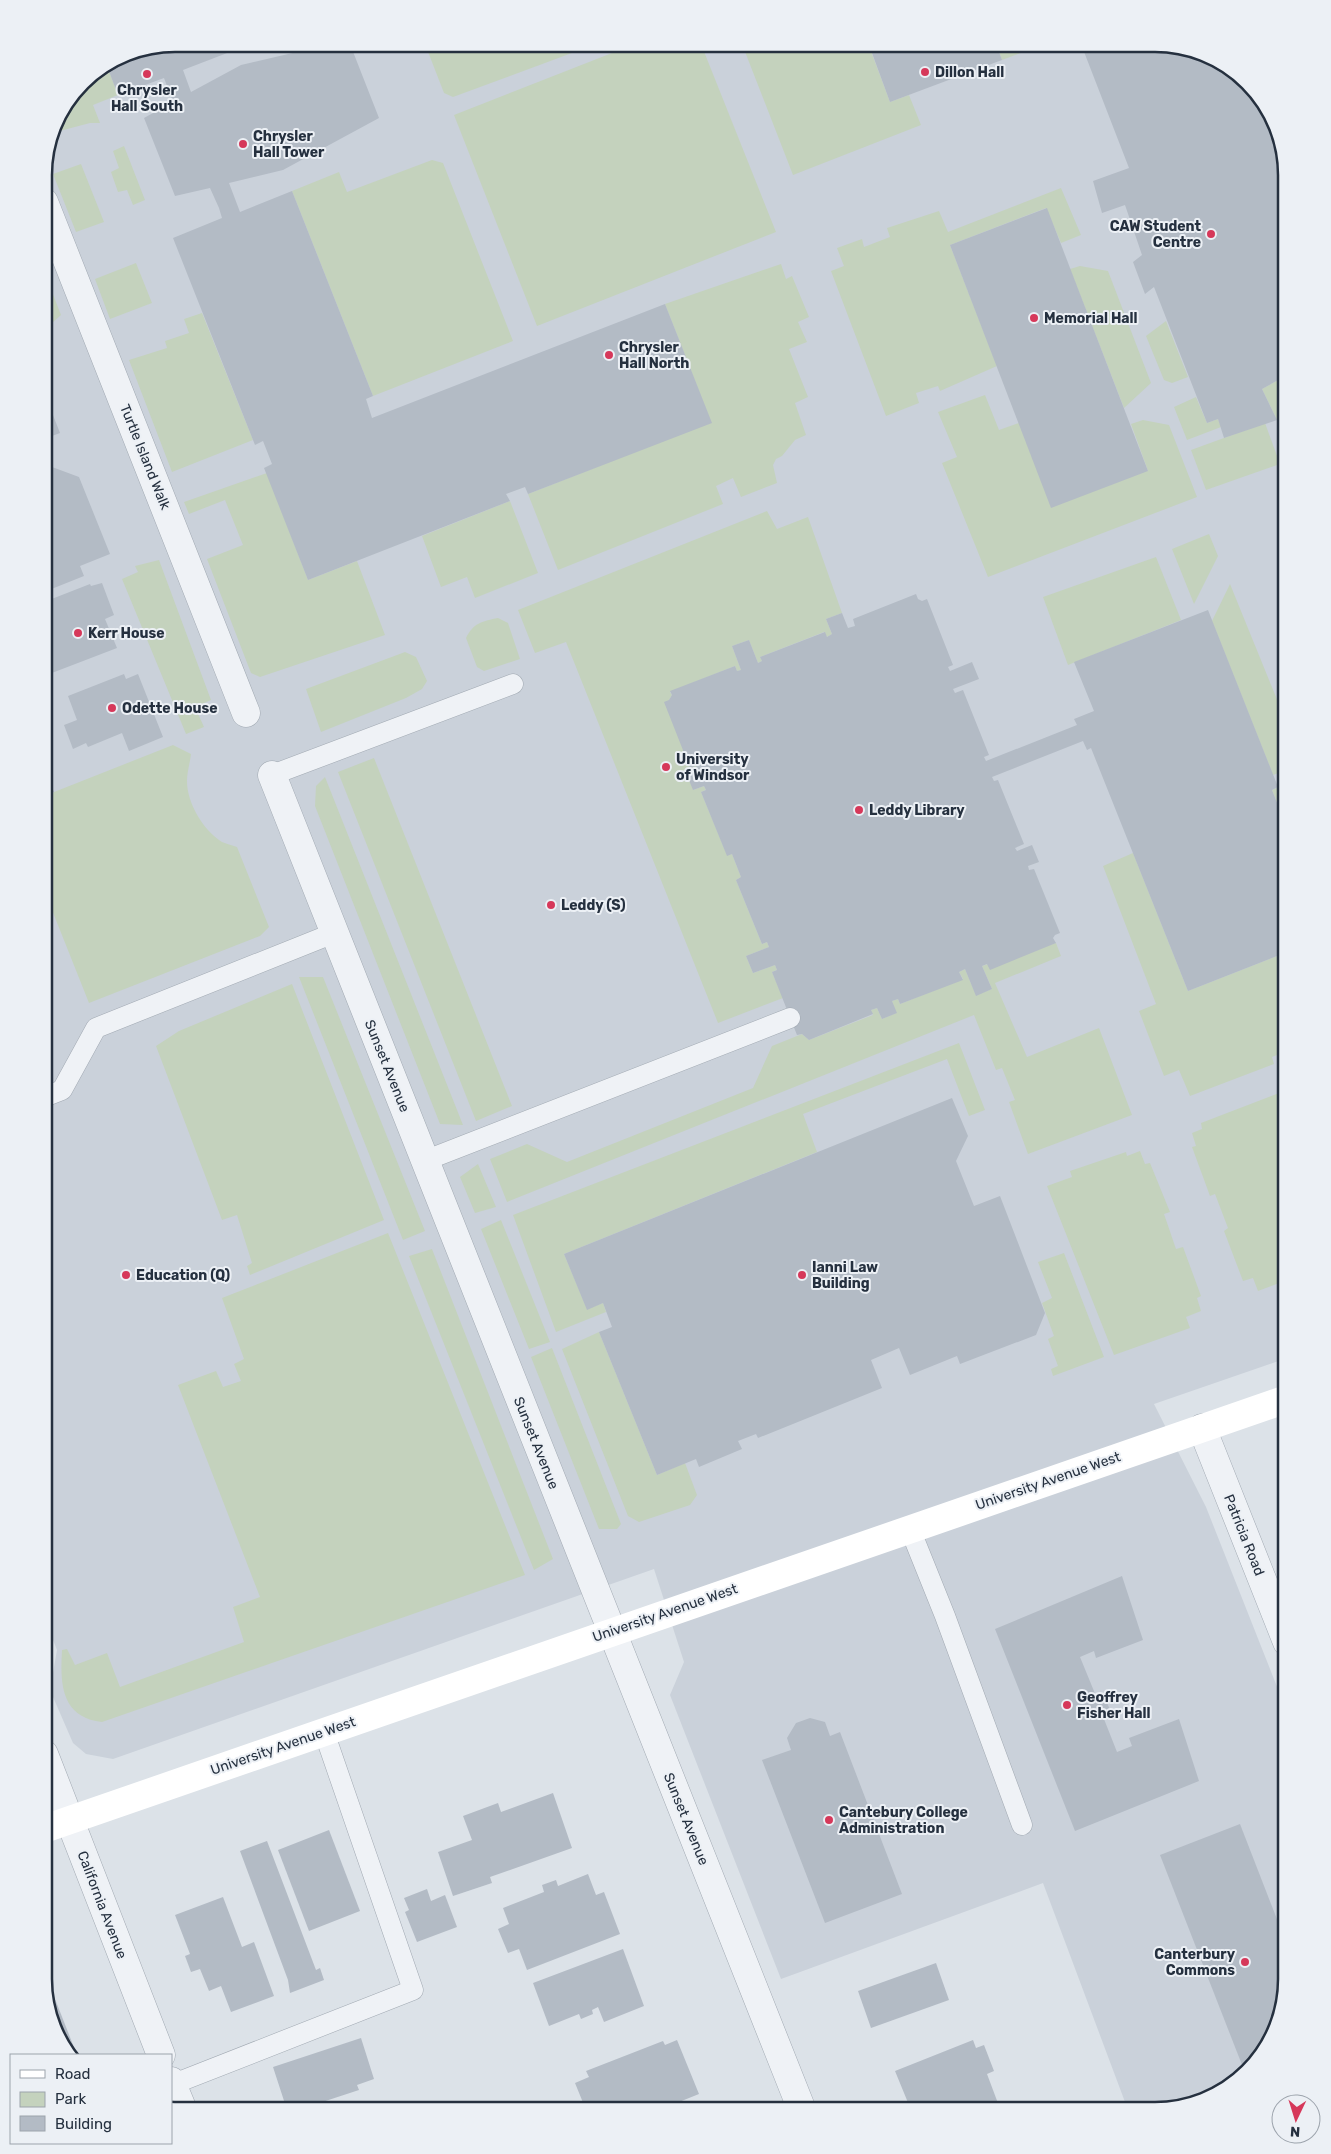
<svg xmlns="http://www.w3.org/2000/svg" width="1331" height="2154" font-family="Rubik,sans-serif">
<rect width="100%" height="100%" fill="#dce2e8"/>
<!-- built -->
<polygon fill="#cad1da" points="175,44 1165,44 1229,66 1274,117 1287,175 1287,1358 1154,1404 1206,1507 1287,1712 1287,1979 1265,2052 1214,2097 1156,2110 1128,2110 1043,1883 781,1979 670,1695 684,1662 654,1569 113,1759 86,1754 73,1743 50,1690 57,1650 44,1617 44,167 54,125 82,82 125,54"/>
<!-- green -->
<g fill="#c4d2bd">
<polygon points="425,44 587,44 588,47 453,97 444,93"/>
<polygon points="635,44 701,44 776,232 537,326 454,115"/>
<polygon points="742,44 876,44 879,51 872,54 890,102 909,95 921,125 793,175"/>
<polygon points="996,44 1027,44 1029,50 1002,60"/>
<polygon points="107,66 118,95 93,105 100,123 90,123 52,133 54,125 82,82"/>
<polygon points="124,146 145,200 133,205 127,190 118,192 111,172 119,168 113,151"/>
<polygon points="432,160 443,163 513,341 373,396 292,191 339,172 347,192"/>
<polygon points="81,164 104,222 76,232 53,174"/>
<polygon points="1061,188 1081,235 1061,243 1046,208 950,245 997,366 940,391 938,386 916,393 919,403 886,416 831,271 844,266 837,248 862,239 864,247 890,237 887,228 939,211 948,232"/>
<polygon points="136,263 152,303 110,319 95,279"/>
<polygon points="781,264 786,279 792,276 809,317 798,322 807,342 789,349 808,397 795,403 806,435 795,440 782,456 776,459 773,465 777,483 741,497 733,478 716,486 723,504 558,570 528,494 711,422 665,304"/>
<polygon points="1080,266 1108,271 1151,383 1124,408 1070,269"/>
<polygon points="44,271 61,315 44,330"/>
<polygon points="202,313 253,440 172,472 129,360 167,348 165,341 189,333 184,319"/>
<polygon points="1166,321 1188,377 1172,383 1164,380 1146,336"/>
<polygon points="1287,375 1287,412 1277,420 1262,389"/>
<polygon points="985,395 999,430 1019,423 1148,471 1131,424 1143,420 1169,425 1197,497 988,577 942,463 957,457 938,412"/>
<polygon points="1196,397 1207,423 1218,419 1221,427 1187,440 1174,407"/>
<polygon points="1265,423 1280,464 1206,490 1191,450"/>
<polygon points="267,473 308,580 357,561 385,635 260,677 251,673 207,559 243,545 225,500 189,514 184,502"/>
<polygon points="510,501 538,573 475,598 467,577 441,587 422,536"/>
<polygon points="767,511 777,529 808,517 842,613 826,619 832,634 827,637 824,632 760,657 762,661 758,663 749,640 732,646 741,670 737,671 735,666 670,692 672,695 669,700 697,769 693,790 704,786 706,790 701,792 727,855 732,854 741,877 736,880 762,944 767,942 769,947 746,956 753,973 775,965 777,970 772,972 783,998 718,1023 566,642 535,653 518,610"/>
<polygon points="1209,534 1218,556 1194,604 1172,549"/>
<polygon points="1156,557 1181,620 1068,665 1043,597"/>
<polygon points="159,560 211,700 195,707 204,727 186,734 122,579 138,572 135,566"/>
<polygon points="1230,584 1287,724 1287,770 1273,775 1212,621"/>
<path d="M498 618 508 623 520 659 484 671 477 667 466 638C473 623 483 621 498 618Z"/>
<polygon points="405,652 416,657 427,681 422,689 406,698 321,732 306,689"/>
<path d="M173 745 191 754C190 763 187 772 187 781 187 803 203 830 222 842 226 844 232 845 237 847L269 927 260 936 89 1003 44 890V796Z"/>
<polygon points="374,758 512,1106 476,1121 338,772"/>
<polygon points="325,777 463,1125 440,1124 315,806 316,786"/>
<polygon points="1287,783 1287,828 1272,790"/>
<polygon points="1133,853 1188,991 1287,952 1287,1051 1272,1057 1274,1064 1190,1096 1179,1070 1164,1076 1139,1011 1156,1004 1103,866"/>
<polygon points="1056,943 1061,956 995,983 1027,1057 1099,1028 1132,1115 1028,1154 1009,1102 1015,1100 1002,1068 996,1070 974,1015 507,1202 490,1159 527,1144 567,1162 753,1088 772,1046 802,1034 809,1040 873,1015 871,1010 877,1008 882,1019 896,1013 892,1001 898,999 900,1004 963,979 959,972 965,969 976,995 992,989 982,966"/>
<polygon points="299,977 323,977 425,1231 403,1240"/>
<polygon points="292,984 384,1220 250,1275 247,1266 252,1263 237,1215 222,1220 156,1046 179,1031"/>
<polygon points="959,1043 985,1110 969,1116 947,1059 803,1114 817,1152 564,1254 587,1309 603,1303 606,1312 556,1332 513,1215"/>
<polygon points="1287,1090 1287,1280 1258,1291 1253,1278 1243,1281 1224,1231 1228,1228 1215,1194 1210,1196 1192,1147 1196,1146 1192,1133 1202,1129 1201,1123"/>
<polygon points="1140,1151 1145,1164 1150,1163 1170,1212 1164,1214 1176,1249 1183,1247 1201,1296 1197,1298 1201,1311 1186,1317 1190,1328 1114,1355 1047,1186 1072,1177 1070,1171 1126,1152 1127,1156"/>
<polygon points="478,1164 496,1207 475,1213 460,1177"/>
<polygon points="501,1220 550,1342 529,1349 481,1229"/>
<path d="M388 1233 525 1575 102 1722C61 1717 60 1684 62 1650L67 1649 75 1665 107 1653 120 1687 244 1642 233 1607 260 1597 178 1385 216 1371 223 1387 241 1381 234 1364 244 1359 222 1298Z"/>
<polygon points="432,1249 553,1559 534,1570 409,1256"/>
<polygon points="1064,1253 1104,1357 1053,1376 1051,1369 1058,1366 1048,1339 1054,1336 1042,1303 1052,1298 1038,1262"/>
<polygon points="599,1332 657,1475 685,1463 697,1495 690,1505 639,1522 628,1516 562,1349"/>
<polygon points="552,1348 621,1524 617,1529 599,1529 531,1357"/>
</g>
<!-- building -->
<g fill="#b3bbc5">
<polygon points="175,44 232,44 235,50 183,70 191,92 241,65 331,44 350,44 379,118 283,170 229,183 240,212 292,191 373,396 366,399 372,418 665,304 712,423 528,494 525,487 506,494 510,501 308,580 264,468 272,464 263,441 255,445 253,440 173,238 222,218 219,208 210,188 175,196 144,118 173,102 164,78 118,95 107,66 125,54"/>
<polygon points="876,44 996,44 1002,60 890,102 872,53 879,51"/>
<polygon points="1081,44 1165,44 1229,66 1274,117 1287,175 1287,375 1262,389 1277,420 1224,438 1218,419 1207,423 1154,287 1145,294 1133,262 1142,255 1125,205 1102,213 1093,181 1129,168"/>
<polygon points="1047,208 1148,471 1051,508 950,245"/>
<polygon points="44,392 60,433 44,439"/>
<polygon points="44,464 79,477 110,554 80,566 84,576 44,592"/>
<polygon points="102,583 114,615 105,619 117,648 44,676 44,602 90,584 91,586"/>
<polygon points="916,594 918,599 922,601 927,599 953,665 948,667 950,671 972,662 979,679 953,689 955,693 963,690 989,755 984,757 986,761 1077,725 1074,719 1094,711 1074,662 1208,610 1278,787 1272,790 1287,828 1287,952 1188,991 1091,748 1087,750 1083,741 992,777 994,781 998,780 1024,844 1015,848 1017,851 1032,845 1039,862 1028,866 1029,870 1034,869 1060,933 1055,935 1053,938 1056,943 990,970 987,964 982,966 992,989 976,996 965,969 959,972 963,980 900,1004 898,999 892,1001 897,1013 882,1019 877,1008 871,1010 873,1014 809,1040 802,1034 797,1035 772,972 777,970 775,965 753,973 746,956 769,947 767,942 762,944 736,880 741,877 732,854 727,856 701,792 706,790 704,786 693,790 686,773 697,769 696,766 690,768 664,702 669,700 672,695 670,691 735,666 737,671 741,670 732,646 749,640 758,663 762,661 760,657 825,632 827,637 832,634 826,619 842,613 848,628 855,626 853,619"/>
<polygon points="124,674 126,679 138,674 163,737 129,751 122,733 88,747 86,743 73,749 64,725 77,720 68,696"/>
<polygon points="44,769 54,792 44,796"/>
<polygon points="952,1098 968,1136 956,1161 974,1206 1000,1196 1045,1313 1036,1335 960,1364 957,1356 910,1375 899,1348 871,1360 882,1388 758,1438 756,1434 738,1441 742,1449 699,1467 696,1459 657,1475 599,1332 612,1327 603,1303 587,1310 564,1254"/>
<polygon points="1122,1576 1143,1640 1096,1658 1094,1651 1080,1657 1096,1696 1103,1694 1106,1700 1110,1710 1102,1714 1117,1752 1132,1746 1129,1738 1179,1719 1199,1781 1075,1831 995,1629"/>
<polygon points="810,1718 825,1722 830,1736 840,1732 902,1894 825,1923 762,1760 791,1750 787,1738 796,1723"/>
<polygon points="553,1793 572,1848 490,1877 492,1883 453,1896 438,1852 472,1840 463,1816 498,1803 501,1812"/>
<polygon points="1240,1824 1287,1945 1287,1979 1265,2052 1244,2070 1160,1855"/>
<polygon points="329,1830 360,1911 309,1931 278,1850"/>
<polygon points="267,1841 316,1970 320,1968 324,1980 290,1993 288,1980 240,1851"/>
<polygon points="588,1874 596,1895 604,1892 620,1934 527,1970 519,1949 508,1953 498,1929 509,1924 503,1908 544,1892 542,1885 556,1880 558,1886"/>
<polygon points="427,1889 431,1901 445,1895 457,1927 417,1942 405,1912 409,1910 404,1898"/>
<polygon points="223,1897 242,1947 254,1942 274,1996 231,2012 221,1986 209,1991 200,1969 191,1972 185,1956 190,1954 175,1915"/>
<polygon points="623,1949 644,2006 604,2022 598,2007 592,2010 593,2014 581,2019 579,2014 549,2026 533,1983"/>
<polygon points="936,1963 949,2000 871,2028 858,1991"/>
<polygon points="44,1971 77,2055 73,2055 57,2037 44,1979"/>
<polygon points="361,2038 374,2079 357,2085 359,2090 298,2110 287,2110 273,2067"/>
<polygon points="677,2040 699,2094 659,2110 586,2110 575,2083 589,2077 586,2071 663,2041 665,2045"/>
<polygon points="973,2040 976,2048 984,2045 994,2071 987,2074 999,2106 989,2110 911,2110 895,2071"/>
</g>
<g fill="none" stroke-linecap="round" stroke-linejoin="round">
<defs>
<g id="lane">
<polyline points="272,775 513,684"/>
<polyline points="44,1097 62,1090 96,1028 334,933"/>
<polyline points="424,1161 790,1018"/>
<polyline points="910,1529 945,1616 1022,1825"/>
<polyline points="171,2085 413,1990 324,1732"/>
</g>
<g id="street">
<polyline points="44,202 246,713"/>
<polyline points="272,775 802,2110"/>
<polyline points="1202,1428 1287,1642"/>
<polyline points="44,1754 161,2055"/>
<polyline points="171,2081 183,2110"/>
</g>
</defs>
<!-- lane casing -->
<use href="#lane" stroke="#a1a9b2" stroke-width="21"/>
<!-- street casing -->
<use href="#street" stroke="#a1a9b2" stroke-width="29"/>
<!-- lane -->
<use href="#lane" stroke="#eff2f6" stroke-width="20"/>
<!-- street -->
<use href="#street" stroke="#eff2f6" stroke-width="28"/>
<!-- secondary -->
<polyline stroke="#fff" stroke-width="28" points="44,1829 1287,1399"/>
</g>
<!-- markers -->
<g fill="#d6385a" stroke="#ecf0f5" stroke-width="2">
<circle cx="925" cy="72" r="5"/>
<circle cx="147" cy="74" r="5"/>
<circle cx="243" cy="144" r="5"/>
<circle cx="1211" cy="234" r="5"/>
<circle cx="1034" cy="318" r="5"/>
<circle cx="609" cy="355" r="5"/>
<circle cx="78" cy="633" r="5"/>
<circle cx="112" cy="708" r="5"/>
<circle cx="666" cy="767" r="5"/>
<circle cx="859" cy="810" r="5"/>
<circle cx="551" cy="905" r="5"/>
<circle cx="126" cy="1275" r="5"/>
<circle cx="802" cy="1275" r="5"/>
<circle cx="1067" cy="1705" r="5"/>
<circle cx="829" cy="1820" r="5"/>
<circle cx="1245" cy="1962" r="5"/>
</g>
<g text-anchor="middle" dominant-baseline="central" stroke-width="4" stroke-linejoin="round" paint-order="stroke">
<!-- poi labels -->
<g font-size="14" font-weight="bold" fill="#25303f" stroke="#ecf0f5" text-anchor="start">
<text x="935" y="72">Dillon Hall</text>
<text x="147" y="90" text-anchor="middle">Chrysler<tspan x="147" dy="16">Hall South</tspan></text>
<text x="253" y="136">Chrysler<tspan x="253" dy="16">Hall Tower</tspan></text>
<text x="1201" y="226" text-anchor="end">CAW Student<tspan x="1201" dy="16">Centre</tspan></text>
<text x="1044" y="318">Memorial Hall</text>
<text x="619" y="347">Chrysler<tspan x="619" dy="16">Hall North</tspan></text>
<text x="88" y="633">Kerr House</text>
<text x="122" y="708">Odette House</text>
<text x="676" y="759">University<tspan x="676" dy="16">of Windsor</tspan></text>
<text x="869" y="810">Leddy Library</text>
<text x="561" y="905">Leddy (S)</text>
<text x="812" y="1267">Ianni Law<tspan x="812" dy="16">Building</tspan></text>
<text x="136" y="1275">Education (Q)</text>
<text x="1077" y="1697">Geoffrey<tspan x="1077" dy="16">Fisher Hall</tspan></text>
<text x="839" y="1812">Cantebury College<tspan x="839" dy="16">Administration</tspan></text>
<text x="1235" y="1954" text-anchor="end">Canterbury<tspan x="1235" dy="16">Commons</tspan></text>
</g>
<!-- street labels -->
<g font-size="14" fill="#25303f" stroke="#ecf0f5">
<text transform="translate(145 457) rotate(68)">Turtle Island Walk</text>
<text transform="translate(387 1066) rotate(68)">Sunset Avenue</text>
<text transform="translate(536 1443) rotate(68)">Sunset Avenue</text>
<text transform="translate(1048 1481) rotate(-19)">University Avenue West</text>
<text transform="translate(1244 1535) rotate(68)">Patricia Road</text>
<text transform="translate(665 1613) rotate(-19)">University Avenue West</text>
<text transform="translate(283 1746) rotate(-19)">University Avenue West</text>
<text transform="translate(686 1819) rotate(68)">Sunset Avenue</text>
<text transform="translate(102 1905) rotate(69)">California Avenue</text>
</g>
</g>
<!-- crop -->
<path d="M0 0H1331V2154H0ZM175 52H1155A123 123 0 0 1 1278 175V1979A123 123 0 0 1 1155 2102H175A123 123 0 0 1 52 1979V175A123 123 0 0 1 175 52Z" fill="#ecf0f5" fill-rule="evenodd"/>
<path fill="none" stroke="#25303f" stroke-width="2.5" d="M175 52H1155A123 123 0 0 1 1278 175V1979A123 123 0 0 1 1155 2102H175A123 123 0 0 1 52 1979V175A123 123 0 0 1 175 52Z"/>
<!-- legend -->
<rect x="10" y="2054" width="162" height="90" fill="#ecf0f5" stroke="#9ca3ac"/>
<rect x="20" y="2070" width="25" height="8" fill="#ffffff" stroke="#9ca3ac"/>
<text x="55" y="2079" font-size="15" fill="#25303f">Road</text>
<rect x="20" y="2092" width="25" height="15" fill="#c4d2bd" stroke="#9ca3ac"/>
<text x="55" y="2104" font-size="15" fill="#25303f">Park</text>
<rect x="20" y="2116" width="25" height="15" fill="#b3bbc5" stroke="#9ca3ac"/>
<text x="55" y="2129" font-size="15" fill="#25303f">Building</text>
<!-- north arrow -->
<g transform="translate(1296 2119) rotate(184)"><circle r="24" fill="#ecf0f5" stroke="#9ca3ac"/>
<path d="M0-4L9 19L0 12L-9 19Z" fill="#d6385a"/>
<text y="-8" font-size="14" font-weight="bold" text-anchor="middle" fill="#25303f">N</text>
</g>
</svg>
